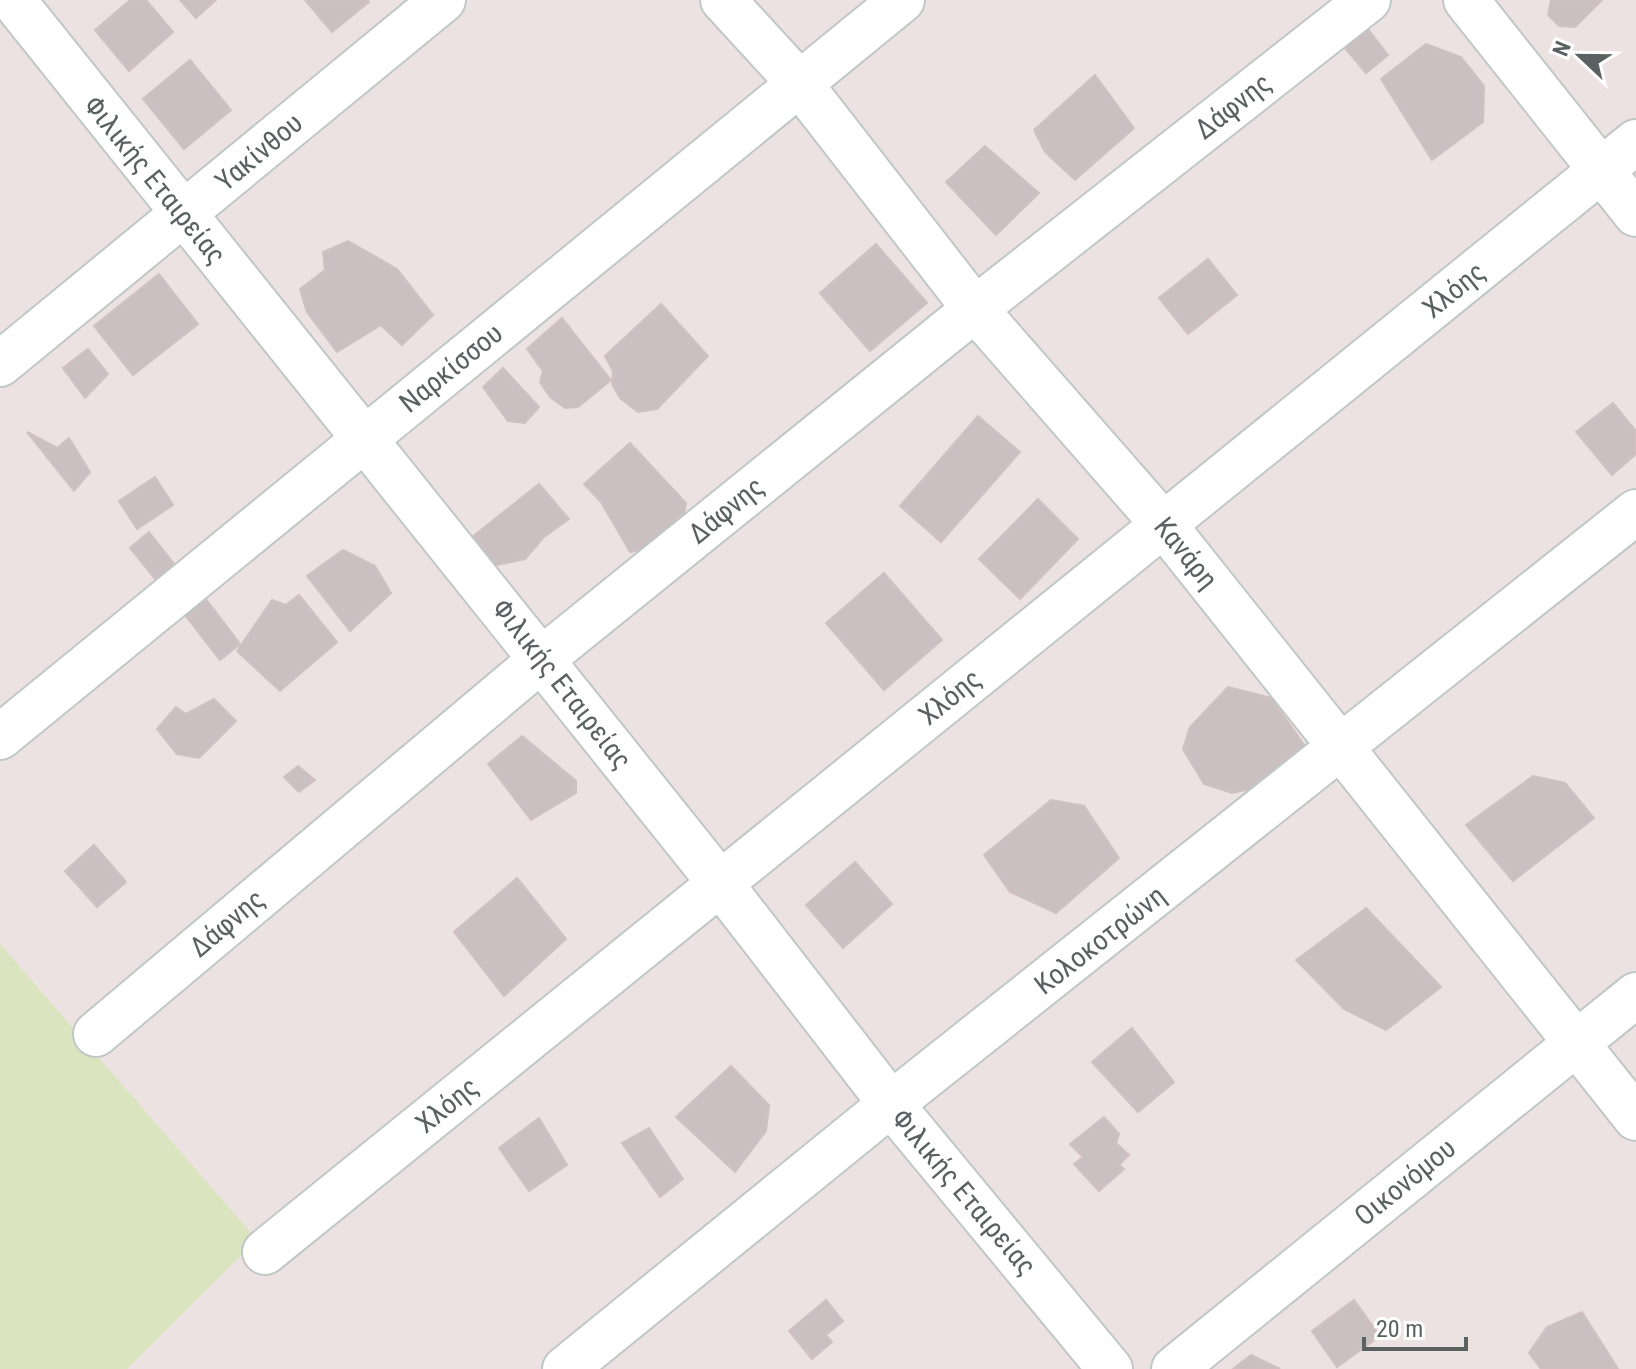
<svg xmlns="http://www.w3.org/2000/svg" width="1636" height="1369" font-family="'Roboto Condensed',sans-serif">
<rect width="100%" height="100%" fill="#ede2e2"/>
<!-- green -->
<polygon fill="#dae4be" points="0,944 257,1240 127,1369 0,1369"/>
<!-- building -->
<g fill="#cac0c1" stroke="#d1c0c1" stroke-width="2">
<polygon points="130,0 146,0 173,32 129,71 95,30"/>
<polygon points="180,0 216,0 196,18"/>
<polygon points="305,0 367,0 369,2 332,32"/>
<polygon points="1551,0 1602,0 1575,27 1559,26 1548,15"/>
<polygon points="1368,29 1388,55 1366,73 1344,47"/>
<polygon points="1426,44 1461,57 1484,86 1483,122 1432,160 1381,79"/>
<polygon points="190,60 231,110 184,149 143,99"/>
<polygon points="1095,75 1134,128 1075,180 1045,152 1034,130"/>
<polygon points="985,146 1039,193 996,235 946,182"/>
<polygon points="348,241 397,269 433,315 402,345 381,325 337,352 307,312 300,289 325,270 323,252"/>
<polygon points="876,244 927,303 870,351 820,293"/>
<polygon points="1208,259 1237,295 1188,334 1159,298"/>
<polygon points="159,274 198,324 133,375 94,326"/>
<polygon points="661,304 708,356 657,409 638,412 620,398 612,384 613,371 605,356"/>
<polygon points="562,318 611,380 578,407 565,408 550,397 540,382 543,371 527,349"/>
<polygon points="88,349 108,374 85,398 63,368"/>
<polygon points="503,368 539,407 525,423 508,421 483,387"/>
<polygon points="1613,403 1636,431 1636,454 1612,475 1576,432"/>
<polygon points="978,416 1020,452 941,542 900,506"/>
<polygon points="27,432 57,448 69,438 90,472 74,491"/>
<polygon points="630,443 686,503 684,514 648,549 630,552 601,502 584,484"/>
<polygon points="155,477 173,505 137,529 119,501"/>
<polygon points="539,484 569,519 544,537 525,559 492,566 472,537"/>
<polygon points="1038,499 1078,539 1020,599 979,559"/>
<polygon points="149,532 179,570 160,585 130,548"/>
<polygon points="343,550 375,566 391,593 350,631 307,576"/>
<polygon points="884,573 942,640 884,690 826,623"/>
<polygon points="299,595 337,642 280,691 237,651 272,600 286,605"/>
<polygon points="206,599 240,644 220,660 185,615"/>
<polygon points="1228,687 1271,698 1305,746 1250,789 1232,793 1204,784 1183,749 1190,727"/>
<polygon points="214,699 236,721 199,758 177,754 157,729 176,707 186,714"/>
<polygon points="522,736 576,781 576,793 531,820 488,764"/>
<polygon points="298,766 315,780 299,792 284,777"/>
<polygon points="1533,776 1565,783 1594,818 1513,881 1466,825"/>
<polygon points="1051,800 1084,806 1119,858 1056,913 1010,892 984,855"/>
<polygon points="94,845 126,882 97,907 65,871"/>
<polygon points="855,862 892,904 843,948 806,905"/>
<polygon points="517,878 566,939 504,996 454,932"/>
<polygon points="1366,908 1441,987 1386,1030 1344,1009 1296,960"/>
<polygon points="1132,1028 1174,1082 1138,1112 1092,1062"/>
<polygon points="731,1066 769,1105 766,1131 735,1172 676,1117"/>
<polygon points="1104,1117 1119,1134 1116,1143 1129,1155 1119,1165 1124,1169 1099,1191 1074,1164 1083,1157 1070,1144"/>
<polygon points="539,1118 567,1165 529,1191 499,1148"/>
<polygon points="649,1128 683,1179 660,1197 622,1143"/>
<polygon points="826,1300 843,1321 826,1335 832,1342 812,1359 789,1331"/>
<polygon points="1354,1300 1380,1336 1337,1367 1312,1331"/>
<polygon points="1582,1312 1618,1369 1541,1369 1529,1353 1547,1327"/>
<polygon points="1251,1355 1280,1369 1233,1369"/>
</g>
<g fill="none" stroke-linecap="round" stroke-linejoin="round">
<defs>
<g id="minor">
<polyline points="13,0 720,883 891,1104 1110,1369"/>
<polyline points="723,0 800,84 975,309 1164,525 1636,1118"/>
<polyline points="1466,0 1636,214"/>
<polyline points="0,364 443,0"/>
<polyline points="0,737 902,0"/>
<polyline points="96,1034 542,659 975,309 1368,0"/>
<polyline points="265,1252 1636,142"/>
<polyline points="565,1369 891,1104 1636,512"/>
<polyline points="1174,1369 1636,995"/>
</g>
</defs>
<!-- minor casing -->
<use href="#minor" stroke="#c0c8c7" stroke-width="48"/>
<!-- minor -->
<use href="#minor" stroke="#fff" stroke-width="44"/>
</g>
<g text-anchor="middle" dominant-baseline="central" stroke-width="6" stroke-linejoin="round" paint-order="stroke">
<!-- street labels -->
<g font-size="28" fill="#5a6261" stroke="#fff">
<text transform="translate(1233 106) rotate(-38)">Δάφνης</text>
<text transform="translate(259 152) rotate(-40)">Υακίνθου</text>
<text transform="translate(155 180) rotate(51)">Φιλικής Εταιρείας</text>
<text transform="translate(1454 290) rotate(-39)">Χλόης</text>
<text transform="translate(451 368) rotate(-39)">Ναρκίσσου</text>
<text transform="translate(726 510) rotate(-39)">Δάφνης</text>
<text transform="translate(1186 553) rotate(51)">Κανάρη</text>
<text transform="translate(562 684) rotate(52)">Φιλικής Εταιρείας</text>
<text transform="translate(950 697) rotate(-39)">Χλόης</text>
<text transform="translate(227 923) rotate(-40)">Δάφνης</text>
<text transform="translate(1100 940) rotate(-38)">Κολοκοτρώνη</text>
<text transform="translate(447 1105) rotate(-39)">Χλόης</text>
<text transform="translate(1405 1182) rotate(-39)">Οικονόμου</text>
<text transform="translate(964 1192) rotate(50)">Φιλικής Εταιρείας</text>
</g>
</g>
<!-- north arrow -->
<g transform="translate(1580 56) rotate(292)" stroke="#ffffff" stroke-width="6" paint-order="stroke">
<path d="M0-6L14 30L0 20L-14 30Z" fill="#5a6261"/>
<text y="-12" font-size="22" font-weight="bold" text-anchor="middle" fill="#5a6261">N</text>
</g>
<!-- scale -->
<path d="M1364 1337v12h102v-12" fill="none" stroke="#5a6261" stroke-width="4"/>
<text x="1376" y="1337" font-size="24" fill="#5a6261" stroke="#ffffff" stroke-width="6" paint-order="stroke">20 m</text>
</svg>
